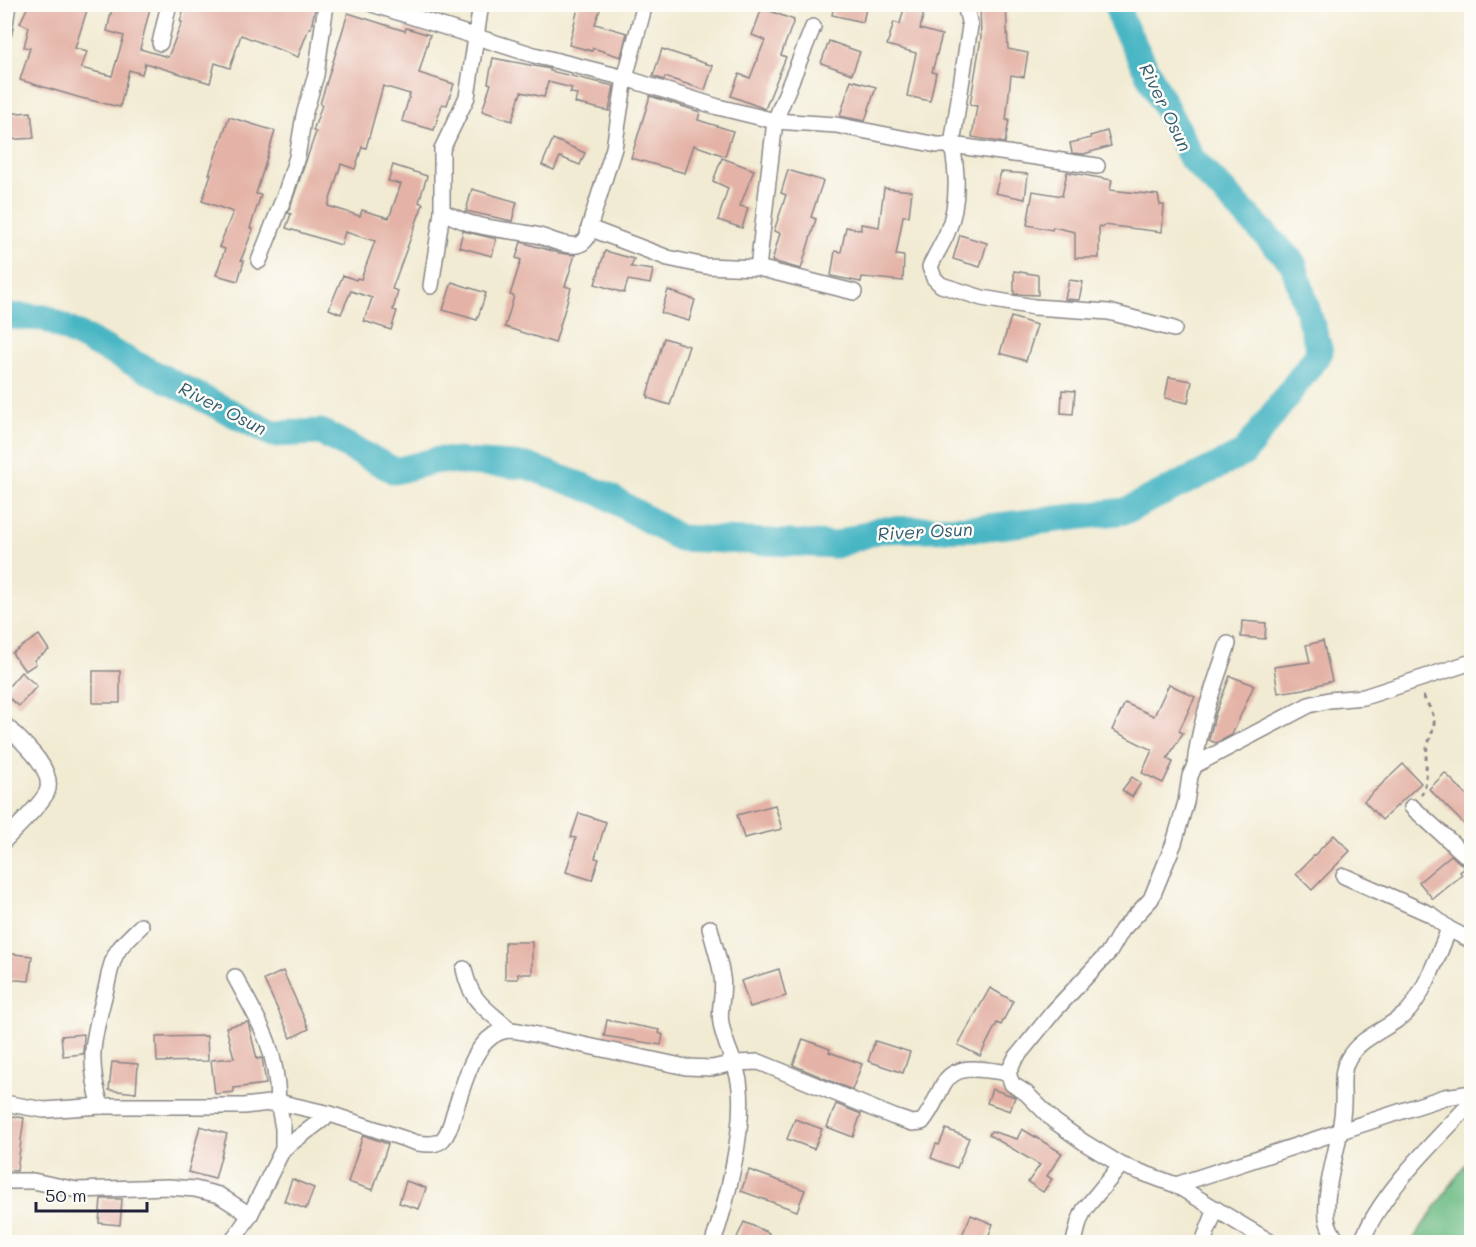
<svg xmlns="http://www.w3.org/2000/svg" width="1476" height="1247" font-family="Mali,sans-serif">
<rect width="100%" height="100%" fill="#fdfcf7"/>
<filter id="ink" filterUnits="userSpaceOnUse"><feTurbulence type="fractalNoise" baseFrequency=".0167" numOctaves="2"/><feDisplacementMap in="SourceGraphic" scale="12" xChannelSelector="R" yChannelSelector="G"/><feConvolveMatrix kernelMatrix="1 2 1 2 8 2 1 2 1" color-interpolation-filters="sRGB"/></filter>
<filter id="wash" filterUnits="userSpaceOnUse"><feTurbulence type="fractalNoise" baseFrequency=".008" numOctaves="4" result="noise"/><feDisplacementMap in="SourceGraphic" scale="24" xChannelSelector="R" yChannelSelector="G"/><feGaussianBlur stdDeviation="1.35" result="paint"/><feColorMatrix in="noise" values="0 0 0 0 0 0 0 0 0 0 0 0 0 0 0 0 0 1.4 0 .05"/><feComposite in="paint" operator="in"/></filter>
<g filter="url(#wash)">
<rect width="100%" height="100%" fill="#f2ebd3"/>
<!-- forest -->
<polygon fill="#6fbd86" stroke="#487060" stroke-width="1.5" points="1471,1156 1471,1242 1411,1242"/>
<g fill="none" stroke-linecap="round" stroke-linejoin="round">
<!-- river -->
<polyline stroke="#49b6c4" stroke-width="27" points="4,316 45,318 273,434 321,432 395,471 438,460 527,466 604,494 679,538 836,545 879,530 981,528 1125,511 1244,453 1320,352 1293,263 1192,159 1122,22 1117,4"/>
</g>
<g id="blocks">
<!-- building -->
<g fill="#e4b2a6">
<polygon points="29,4 89,4 75,48 87,52 81,68 112,76 124,36 107,31 113,4 151,4 140,49 168,57 182,22 180,21 186,4 316,4 311,28 309,28 298,57 241,35 230,68 215,63 210,83 145,63 142,74 129,70 120,107 81,98 20,80 30,48 24,47 29,27 20,23"/>
<polygon points="579,4 602,4 595,24 627,33 621,57 593,48 592,51 569,45"/>
<polygon points="834,4 867,4 863,22 832,15"/>
<polygon points="905,4 926,4 920,29 942,35 932,72 936,73 930,101 907,96 916,53 887,45 894,22 900,24"/>
<polygon points="980,4 1006,4 1008,49 1028,53 1024,77 1011,75 1006,120 1009,120 1005,143 972,137 977,106 970,105 981,38"/>
<polygon points="762,8 794,20 781,55 786,57 765,109 731,96 739,74 750,78 765,40 752,35"/>
<polygon points="348,13 405,31 406,28 430,35 419,73 454,84 447,105 442,104 434,130 402,121 410,94 383,86 366,148 362,147 355,169 341,164 328,206 360,216 362,210 389,218 401,184 388,181 393,165 427,176 419,202 423,204 392,289 398,291 393,310 397,311 391,330 364,321 372,298 351,291 341,314 329,309 343,275 356,280 357,278 361,279 375,241 345,232 341,245 286,228 291,214 288,213 316,132 313,131 322,105 320,104"/>
<polygon points="829,41 860,52 852,74 821,63"/>
<polygon points="662,49 713,66 705,90 665,77 664,80 653,76"/>
<polygon points="493,58 545,68 550,69 550,71 614,86 609,111 575,103 577,94 570,93 572,88 548,82 544,97 521,92 512,121 482,111 491,84 488,83"/>
<polygon points="851,80 876,87 865,121 840,116"/>
<polygon points="650,96 700,112 698,120 733,131 725,156 694,145 685,173 631,158"/>
<polygon points="31,112 34,138 6,140 4,114"/>
<polygon points="229,117 275,131 256,194 261,195 250,228 253,229 241,260 244,261 238,281 216,275 225,249 219,247 233,212 202,201 211,174 209,174"/>
<polygon points="1107,131 1111,146 1084,154 1072,153 1070,143 1091,138 1090,136"/>
<polygon points="553,139 585,153 580,165 560,157 554,170 542,165"/>
<polygon points="722,158 754,170 740,206 748,208 742,228 718,220 728,188 713,181"/>
<polygon points="788,170 823,181 811,217 816,219 801,269 772,261 780,233 774,231 786,195 781,193"/>
<polygon points="1001,172 1028,174 1025,199 995,193"/>
<polygon points="1067,172 1112,180 1110,190 1158,195 1160,205 1164,205 1162,232 1104,225 1103,227 1099,226 1099,258 1075,258 1075,232 1053,227 1052,230 1027,225 1033,191 1062,196"/>
<polygon points="884,188 912,191 909,216 903,216 896,255 904,256 903,281 862,277 861,282 831,276 835,251 841,252 846,227 861,230 861,224 879,227"/>
<polygon points="472,189 517,202 512,221 466,211"/>
<polygon points="463,231 496,239 492,256 459,247"/>
<polygon points="960,235 987,243 980,267 953,259"/>
<polygon points="521,242 559,253 575,255 565,286 571,288 555,343 505,327 514,296 510,295 521,260 516,258"/>
<polygon points="605,251 634,259 631,267 653,270 650,284 628,280 624,293 595,284"/>
<polygon points="1014,271 1038,275 1038,295 1014,294"/>
<polygon points="1069,280 1083,282 1079,300 1065,299"/>
<polygon points="452,282 486,293 477,320 443,310"/>
<polygon points="668,290 695,300 689,321 661,313"/>
<polygon points="1011,317 1037,325 1026,361 1000,353"/>
<polygon points="664,338 689,346 670,405 648,398 649,396 647,395"/>
<polygon points="1169,377 1192,381 1188,403 1165,398"/>
<polygon points="1062,390 1075,391 1073,414 1061,413"/>
<polygon points="1242,621 1266,623 1265,639 1241,637"/>
<polygon points="39,635 49,650 34,660 36,664 25,671 12,653"/>
<polygon points="1323,641 1332,681 1304,689 1278,693 1274,667 1310,662 1306,645"/>
<rect x="93" y="671" width="27" height="32"/>
<polygon points="21,672 37,686 19,706 4,694 4,692"/>
<polygon points="1230,676 1254,685 1232,735 1216,743 1209,740 1210,736 1215,715"/>
<polygon points="1169,684 1195,697 1179,731 1183,733 1167,759 1173,762 1163,783 1142,773 1152,750 1112,730 1125,703 1154,716"/>
<polygon points="1403,764 1421,783 1382,820 1364,801"/>
<polygon points="1445,773 1472,800 1472,821 1466,826 1429,789"/>
<polygon points="1132,777 1141,783 1132,797 1122,790"/>
<polygon points="775,805 782,829 744,838 737,815"/>
<polygon points="579,813 606,822 595,858 599,859 592,880 566,872 576,838 571,837"/>
<polygon points="1334,835 1350,851 1312,890 1296,874"/>
<polygon points="1451,855 1465,868 1460,872 1462,875 1433,899 1419,882"/>
<polygon points="505,942 532,942 532,974 518,974 518,979 505,979"/>
<polygon points="4,953 32,956 29,981 4,979"/>
<polygon points="779,969 786,996 750,1007 741,981"/>
<polygon points="283,971 309,1029 291,1038 264,980"/>
<polygon points="990,988 1013,1001 1001,1025 997,1023 980,1056 958,1045"/>
<polygon points="607,1020 660,1030 659,1033 663,1035 661,1045 604,1036"/>
<polygon points="248,1022 257,1059 262,1058 266,1084 234,1088 234,1092 215,1094 211,1060 234,1058 226,1027"/>
<polygon points="84,1034 83,1054 63,1056 61,1036"/>
<polygon points="207,1036 208,1061 157,1062 156,1037"/>
<polygon points="803,1039 830,1049 829,1052 862,1064 852,1090 793,1065"/>
<polygon points="875,1041 910,1052 903,1073 868,1061"/>
<polygon points="112,1062 138,1064 136,1093 109,1090"/>
<polygon points="992,1089 1015,1097 1010,1111 987,1103"/>
<polygon points="836,1104 861,1114 853,1137 827,1127"/>
<polygon points="4,1115 24,1118 17,1171 4,1170"/>
<polygon points="795,1119 822,1129 814,1149 787,1139"/>
<polygon points="200,1126 227,1134 215,1179 188,1172"/>
<polygon points="946,1129 969,1138 957,1168 931,1158 936,1144 939,1145"/>
<polygon points="1022,1129 1062,1153 1047,1176 1052,1179 1043,1192 1028,1182 1040,1165 989,1135 991,1131 1017,1139"/>
<polygon points="363,1135 388,1144 373,1190 348,1182"/>
<polygon points="749,1170 805,1190 797,1211 741,1191"/>
<polygon points="292,1179 314,1188 306,1209 284,1201"/>
<polygon points="406,1181 426,1188 419,1209 399,1203"/>
<polygon points="101,1199 122,1199 120,1225 99,1223"/>
<polygon points="971,1215 993,1224 986,1242 959,1242"/>
<polygon points="744,1222 769,1233 765,1242 735,1242"/>
</g>
</g>
</g>
<g filter="url(#ink)">
<use href="#blocks" fill-opacity="0" stroke="#8a8687" stroke-width="1.5"/>
<g fill="none" stroke-linecap="round" stroke-linejoin="round">
<defs>
<g id="minor">
<polyline points="372,4 534,55 625,78 718,107 775,121 836,125 937,145 952,145 970,26 965,4"/>
<polyline points="4,32 8,4"/>
<polyline points="160,43 169,4"/>
<path d="M1097 166 952 145C958 175 959 205 947 233 942 245 935 255 930 267L934 278 941 285 982 298 1034 307 1109 312 1174 329"/>
<path d="M442 212C453 216 465 223 477 225 496 230 516 231 536 235 549 238 564 247 577 245 586 243 589 236 589 228L614 148 625 78 645 4"/>
<polyline points="589,228 668,258 705,266 758,268 775,121 813,27"/>
<polyline points="259,261 286,192 297,157 304,115 316,75 326,4"/>
<polyline points="758,268 854,292"/>
<polyline points="431,286 442,212 442,149 467,97 481,4"/>
<path d="M4 724C19 739 56 769 47 792 41 805 15 829 4 841"/>
<path d="M1195 765C1199 723 1215 684 1228 644"/>
<polyline points="1412,807 1472,861"/>
<polyline points="1344,876 1430,914 1449,929 1472,941"/>
<path d="M710 928C714 945 720 961 722 977 725 993 718 1008 721 1023 724 1046 739 1066 740 1089 744 1132 727 1202 713 1242"/>
<path d="M464 969C471 1003 486 1008 510 1030"/>
<path d="M4 1103 44 1110 101 1106H244L278 1102C277 1048 260 1023 235 977"/>
<path d="M101 1106C86 1057 94 1036 106 989 109 976 111 960 119 949 125 941 134 933 141 926"/>
<polyline points="283,1149 330,1114"/>
<polyline points="4,1181 33,1181 77,1190 168,1187 195,1189 219,1195 250,1215"/>
<polyline points="1176,1185 1445,1097 1472,1093"/>
<path d="M232 1242 250 1215 283 1149V1128L278 1102 330 1114 417 1143C425 1144 437 1146 443 1139 449 1133 452 1121 454 1113 464 1086 474 1032 510 1030 516 1030 522 1032 528 1033L686 1067 712 1068 734 1063 759 1062 894 1117 912 1123 922 1122C932 1110 936 1098 943 1085 955 1061 987 1070 1008 1073"/>
<polyline points="1074,1242 1079,1222 1084,1210 1121,1165"/>
<polyline points="1203,1242 1216,1209"/>
<polyline points="1270,1242 1176,1185 1121,1165 1085,1143 1054,1121 1026,1093 1012,1084 1008,1073 1015,1059 1054,1011 1110,951 1122,930 1151,899 1174,843 1186,802 1190,776 1195,765 1309,705 1329,700 1364,697 1472,662"/>
<path d="M1338 1242C1333 1235 1328 1227 1327 1218 1324 1180 1342 1142 1343 1104 1344 1089 1340 1074 1348 1059 1360 1037 1386 1030 1405 1014 1422 999 1440 951 1449 929"/>
<path d="M1362 1242C1378 1195 1437 1139 1472 1102"/>
</g>
</defs>
<!-- minor casing -->
<use href="#minor" stroke="#8a8687" stroke-width="18"/>
<!-- path -->
<path stroke="#8a8687" stroke-width="3" stroke-dasharray="4.5 4.5" stroke-linecap="butt" d="M1421 795C1430 782 1424 763 1427 748 1429 739 1435 729 1434 719 1433 711 1425 701 1422 693"/>
<!-- minor -->
<use href="#minor" stroke="#fff" stroke-width="15"/>
</g>
</g>
<g text-anchor="middle" dominant-baseline="central" stroke-width="5" stroke-linejoin="round" paint-order="stroke">
<!-- water labels -->
<g font-size="18" font-style="italic" fill="#325d72" stroke="#fdfcf7">
<text transform="translate(1166 107) rotate(64)">River Osun</text>
<text transform="translate(223 408) rotate(27)">River Osun</text>
<text transform="translate(925 531) rotate(-3)">River Osun</text>
</g>
</g>
<!-- margin -->
<rect width="1476" height="1247" fill="none" stroke="#fdfcf7" stroke-width="24"/>
<!-- scale -->
<path d="M36 1202v9h111v-9" fill="none" stroke="#22223b" stroke-width="3"/>
<text x="45" y="1202" font-size="18" fill="#22223b" stroke="#fdfcf7" stroke-width="4.5" paint-order="stroke">50 m</text>
</svg>
